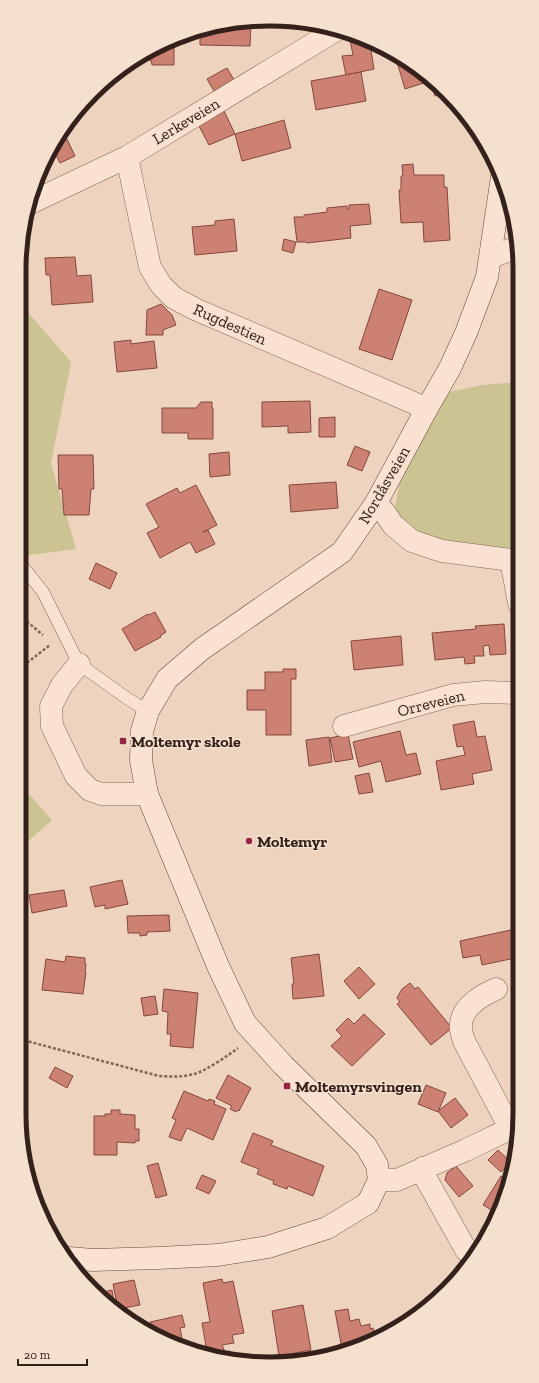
<svg xmlns="http://www.w3.org/2000/svg" width="539" height="1383" font-family="'Zilla Slab',serif">
<rect width="100%" height="100%" fill="#eed3be"/>
<!-- green -->
<g fill="#cbc392">
<polygon points="19,302 71,362 51,463 76,549 23,556 19,551"/>
<polygon points="518,382 519,565 470,565 393,520 414,399 483,385"/>
<polygon points="19,783 52,820 19,849"/>
</g>
<!-- building -->
<g fill="#cc8173" stroke="#85473d">
<polygon points="237,21 251,22 250,46 200,45 200,34"/>
<polygon points="358,38 370,44 374,69 346,75 342,56 353,55 350,40"/>
<polygon points="174,43 174,65 152,65 151,60 135,61 144,52"/>
<polygon points="405,59 408,61 445,93 435,96 430,81 405,89 397,62"/>
<polygon points="227,68 234,80 214,91 207,79"/>
<polygon points="361,72 366,101 316,110 311,81"/>
<polygon points="224,111 235,134 209,145 198,124"/>
<polygon points="284,120 291,148 242,161 235,134"/>
<polygon points="65,135 75,156 60,163 54,151 61,137"/>
<polygon points="413,164 414,175 444,175 444,187 447,187 450,240 424,242 423,222 401,223 399,190 401,190 401,176 403,176 402,165"/>
<polygon points="369,204 371,224 350,226 351,238 307,243 306,242 297,242 294,217 304,217 304,215 327,212 327,208 347,206 347,209 349,209 349,205"/>
<polygon points="234,219 237,251 195,255 192,227 215,225 215,221"/>
<polygon points="284,239 296,242 293,253 282,250"/>
<polygon points="75,257 77,276 91,275 93,302 52,305 50,275 46,275 45,258"/>
<polygon points="379,289 412,300 392,360 359,349"/>
<polygon points="161,304 172,315 176,325 163,330 163,335 146,335 147,310"/>
<polygon points="131,340 131,344 154,341 157,368 117,372 114,342"/>
<polygon points="518,366 518,389 516,389 513,367"/>
<polygon points="310,401 311,432 288,433 288,426 262,427 262,402"/>
<polygon points="201,402 212,402 212,408 213,408 213,439 188,439 188,433 162,433 162,408 196,408"/>
<polygon points="335,417 335,437 319,437 319,418"/>
<polygon points="355,446 370,452 362,471 347,465"/>
<polygon points="229,452 230,475 210,477 209,454"/>
<polygon points="58,455 93,455 94,489 91,489 89,515 64,515 62,489 59,489"/>
<polygon points="336,482 338,508 291,512 289,485"/>
<polygon points="196,485 217,525 203,532 208,530 215,544 196,553 190,542 160,558 147,533 159,527 146,504 177,488 180,493"/>
<polygon points="96,563 117,573 110,589 89,579"/>
<polygon points="155,612 166,632 160,636 161,637 135,651 122,629 148,614 149,615"/>
<polygon points="504,624 506,654 490,655 489,645 483,646 484,656 474,656 475,663 465,664 464,657 435,660 432,633 476,629 475,626"/>
<polygon points="401,636 403,665 354,670 351,641"/>
<polygon points="283,669 296,669 296,679 291,679 291,735 266,735 266,710 247,710 247,690 265,690 265,672 283,672"/>
<polygon points="474,721 477,737 485,736 492,770 472,774 474,784 441,790 436,761 465,755 463,746 457,747 453,725"/>
<polygon points="400,731 406,755 416,753 421,774 386,782 381,761 359,767 353,742"/>
<polygon points="348,734 353,759 335,762 330,738"/>
<polygon points="329,737 332,762 309,766 306,740"/>
<polygon points="369,773 373,792 359,794 355,776"/>
<polygon points="122,880 128,904 105,909 105,905 95,907 90,887"/>
<polygon points="64,890 67,906 32,913 29,895"/>
<polygon points="169,915 170,931 147,932 147,935 140,936 140,933 128,933 127,916"/>
<polygon points="520,928 520,957 482,965 480,955 463,958 460,941"/>
<polygon points="319,954 324,996 293,999 292,984 294,984 291,958"/>
<polygon points="66,956 85,958 85,964 86,964 85,972 86,972 83,994 42,990 46,959 65,962"/>
<polygon points="359,967 375,984 359,999 344,981"/>
<polygon points="410,983 415,989 418,987 452,1028 431,1045 397,1004 400,1002 397,998 402,989"/>
<polygon points="164,989 198,993 193,1048 170,1046 171,1034 167,1034 168,1012 162,1011"/>
<polygon points="155,996 158,1014 144,1016 141,998"/>
<polygon points="364,1014 385,1034 352,1066 331,1046 342,1036 336,1030 348,1018 354,1024"/>
<polygon points="515,1025 520,1025 520,1070"/>
<polygon points="55,1067 73,1076 67,1088 49,1078"/>
<polygon points="228,1075 251,1088 239,1111 238,1110 236,1112 230,1109 232,1106 216,1098"/>
<polygon points="426,1085 446,1093 438,1112 418,1104"/>
<polygon points="184,1091 208,1101 209,1099 215,1101 214,1104 226,1109 213,1140 187,1128 181,1141 169,1137 176,1120 172,1118"/>
<polygon points="455,1098 468,1115 451,1128 438,1111"/>
<polygon points="111,1110 120,1110 120,1114 135,1115 135,1129 139,1129 139,1141 135,1141 135,1143 117,1142 117,1155 94,1155 94,1116 105,1116 105,1114 111,1114"/>
<polygon points="253,1133 273,1141 271,1145 324,1166 313,1196 288,1186 287,1189 273,1184 274,1181 257,1174 259,1169 241,1162"/>
<polygon points="498,1150 511,1162 501,1172 488,1160"/>
<polygon points="158,1163 167,1195 156,1198 147,1166"/>
<polygon points="456,1166 473,1186 459,1197 445,1180 447,1173"/>
<polygon points="202,1175 216,1181 209,1194 196,1188"/>
<polygon points="501,1176 510,1181 495,1212 483,1205"/>
<polygon points="90,1279 92,1288 84,1281"/>
<polygon points="222,1279 223,1283 233,1281 244,1333 232,1335 234,1343 222,1345 225,1352 230,1351 227,1359 207,1352 202,1323 210,1322 203,1283"/>
<polygon points="134,1280 140,1305 118,1309 113,1284"/>
<polygon points="112,1290 115,1306 99,1293"/>
<polygon points="303,1305 311,1350 279,1356 272,1311"/>
<polygon points="348,1309 350,1321 359,1319 361,1326 370,1324 370,1329 373,1328 374,1333 371,1333 372,1337 342,1349 335,1311"/>
<polygon points="182,1315 185,1327 180,1328 183,1344 152,1333 150,1322"/>
</g>
<g fill="none" stroke-linecap="round" stroke-linejoin="round">
<defs>
<polyline id="lane" points="19,562 43,592 79,664 128,699 148,711"/>
<g id="street">
<polyline points="127,157 150,267 161,285 174,298 197,310 414,403 426,410"/>
<polyline points="28,204 127,157 338,29"/>
<polyline points="491,257 518,247"/>
<polyline points="376,503 385,513 393,525 412,541 442,551 511,560 519,560"/>
<polyline points="511,560 519,603"/>
<polyline points="79,664 62,685 51,706 52,726 76,776 90,790 101,794 147,794"/>
<polyline points="344,726 453,695 485,692 519,693"/>
<path d="M496 989C480 996 459 1008 461 1029 461 1033 463 1037 464 1041L510 1128"/>
<polyline points="423,1168 424,1175 466,1250 473,1257"/>
<polyline points="379,1180 397,1180 466,1150 518,1125"/>
</g>
<polyline id="secondary" points="69,1258 93,1260 158,1258 218,1255 268,1247 327,1228 368,1203 379,1180 377,1165 366,1146 283,1065 245,1023 218,966 147,794 141,760 142,731 148,711 167,679 202,649 342,552 376,503 426,410 450,368 466,333 487,277 502,177"/>
</defs>
<!-- lane casing -->
<use href="#lane" stroke="#866457" stroke-width="13"/>
<!-- street casing -->
<use href="#street" stroke="#866457" stroke-width="23"/>
<!-- secondary casing -->
<use href="#secondary" stroke="#67453a" stroke-width="23"/>
<!-- path -->
<g stroke="#866457" stroke-width="2.5" stroke-dasharray="3 2" stroke-linecap="butt">
<polyline points="19,625 25,620 43,635"/>
<polyline points="19,669 50,645"/>
<path d="M19 1039 159 1076C171 1077 183 1077 194 1074 204 1072 229 1055 238 1048"/>
</g>
<!-- lane -->
<use href="#lane" stroke="#f9e2d1" stroke-width="12"/>
<!-- street -->
<use href="#street" stroke="#f9e2d1" stroke-width="22"/>
<!-- secondary -->
<use href="#secondary" stroke="#f9e2d1" stroke-width="22"/>
</g>
<!-- markers -->
<g fill="#952743" stroke="#f5dfcd" stroke-width="1.5">
<rect x="119" y="737" width="8" height="8" rx="2"/>
<circle cx="249" cy="841" r="4"/>
<rect x="283" y="1082" width="8" height="8" rx="2"/>
</g>
<g text-anchor="middle" dominant-baseline="central" stroke-width="3" stroke-linejoin="round" paint-order="stroke">
<!-- street labels -->
<g font-size="16" fill="#35211b" stroke="#f5dfcd">
<text transform="translate(186 121) rotate(-31)">Lerkeveien</text>
<text transform="translate(230 324) rotate(24)">Rugdestien</text>
<text transform="translate(384 485) rotate(-60)">Nordåsveien</text>
<text transform="translate(431 703) rotate(-14)">Orreveien</text>
</g>
<!-- poi labels -->
<g font-size="16" font-weight="bold" fill="#35211b" stroke="#f5dfcd" text-anchor="start">
<text x="131" y="741">Moltemyr skole</text>
<text x="257" y="841">Moltemyr</text>
<text x="295" y="1086">Moltemyrsvingen</text>
</g>
</g>
<!-- crop -->
<path d="M0 0H539V1383H0ZM269 26H270A243 243 0 0 1 513 269V1114A243 243 0 0 1 270 1357H269A243 243 0 0 1 26 1114V269A243 243 0 0 1 269 26Z" fill="#f5dfcd" fill-rule="evenodd"/>
<path fill="none" stroke="#35211b" stroke-width="5" d="M269 26H270A243 243 0 0 1 513 269V1114A243 243 0 0 1 270 1357H269A243 243 0 0 1 26 1114V269A243 243 0 0 1 269 26Z"/>
<!-- scale -->
<path d="M18 1359v6h69v-6" fill="none" stroke="#35211b" stroke-width="2"/>
<text x="24" y="1359" font-size="12" fill="#35211b" stroke="#f5dfcd" stroke-width="3" paint-order="stroke">20 m</text>
</svg>
